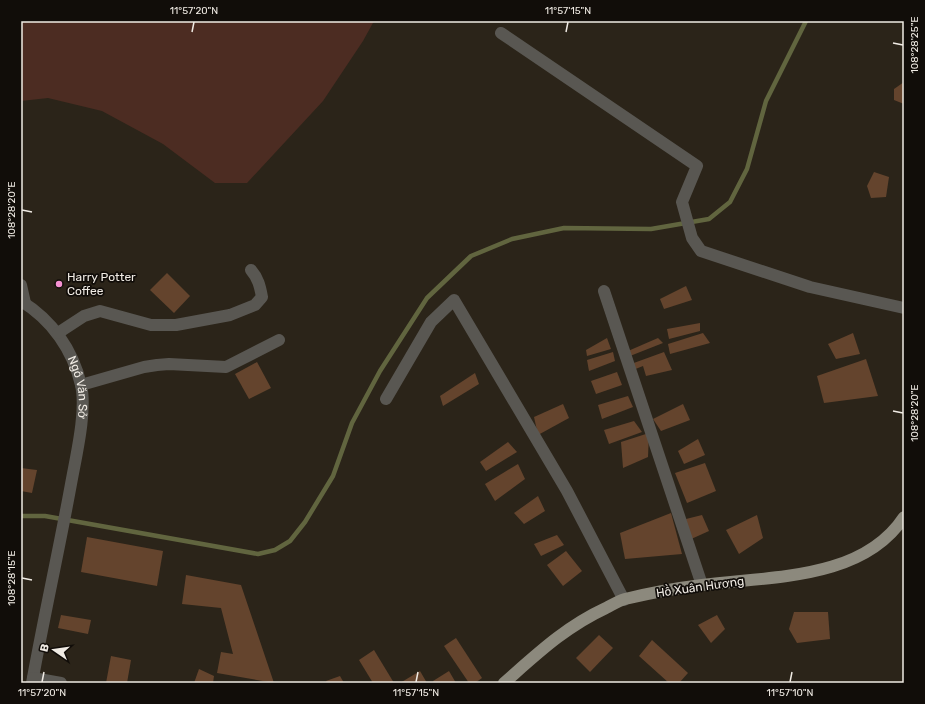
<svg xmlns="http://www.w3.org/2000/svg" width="925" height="704" font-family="Rubik,sans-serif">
<rect width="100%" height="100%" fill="#2b2419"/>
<!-- green -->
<polygon fill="#4c2c22" points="21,21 374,21 363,41 323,101 247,183 215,183 163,144 102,111 48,98 21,101"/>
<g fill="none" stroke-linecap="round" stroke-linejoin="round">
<!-- stream -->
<polyline stroke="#61653f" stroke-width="4.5" points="21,516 45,516 258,554 275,550 290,541 305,522 333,476 352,423 380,371 427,298 471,256 512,239 564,228 651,229 709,219 730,202 747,169 766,101 806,21"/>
</g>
<!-- building -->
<g fill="#64442d">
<polygon points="904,82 904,104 894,100 894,89"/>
<polygon points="874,172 889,177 886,197 871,198 867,186"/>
<polygon points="167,273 190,296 174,313 150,290"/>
<polygon points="686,286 692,300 664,309 660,299"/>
<polygon points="700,323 700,331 669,339 667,329"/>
<polygon points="703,333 710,343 670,354 668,344"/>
<polygon points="853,333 860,354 836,359 828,344"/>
<polygon points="607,338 611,349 587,356 586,350"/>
<polygon points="658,338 663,343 630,356 628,351"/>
<polygon points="613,352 615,361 589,371 587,360"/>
<polygon points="664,352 672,370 646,376 643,366 633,370 631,364"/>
<polygon points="866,359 878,396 824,403 817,376"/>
<polygon points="257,362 271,388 249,399 235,374"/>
<polygon points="617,372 622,385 596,394 591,381"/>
<polygon points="475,373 479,384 443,406 440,396"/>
<polygon points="628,396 633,407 602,419 598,405"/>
<polygon points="563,404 569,418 538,435 534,417"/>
<polygon points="683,404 690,420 661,431 653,419"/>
<polygon points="634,421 642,432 609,444 604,430"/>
<polygon points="649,433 648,457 623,468 621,442"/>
<polygon points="698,439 705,455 684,464 678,451"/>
<polygon points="508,442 517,452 486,471 480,462"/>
<polygon points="705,463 716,491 687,503 675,473"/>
<polygon points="518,464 525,479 495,501 485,484"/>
<polygon points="21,468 37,470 32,493 21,491"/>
<polygon points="538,496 545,511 524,524 514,513"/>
<polygon points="671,513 682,554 625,559 620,533"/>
<polygon points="702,515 709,531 689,540 686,519"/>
<polygon points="757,515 763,538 739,554 726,530"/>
<polygon points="557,535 564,545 541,556 534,544"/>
<polygon points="87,537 163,551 157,586 81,572"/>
<polygon points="566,551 582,571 563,586 547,565"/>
<polygon points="186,575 241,585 274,683 217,673 221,652 233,654 221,608 182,604"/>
<polygon points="794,612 828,612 830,639 797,643 789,629"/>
<polygon points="61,615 91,620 88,634 58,628"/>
<polygon points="717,615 725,629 711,643 698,625"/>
<polygon points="599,635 613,648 590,672 576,658"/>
<polygon points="456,638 482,678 475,683 469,683 444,646"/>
<polygon points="652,640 688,673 679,683 669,683 639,656"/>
<polygon points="374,650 394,683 373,683 359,660"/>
<polygon points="111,656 131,660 127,683 106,683"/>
<polygon points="199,669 214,676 213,683 194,683"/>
<polygon points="420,671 427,683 400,683"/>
<polygon points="449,671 456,683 434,683 433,681"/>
<polygon points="340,676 344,683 327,683 326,681"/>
</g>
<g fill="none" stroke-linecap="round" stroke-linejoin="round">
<!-- minor -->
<g stroke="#595752" stroke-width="12">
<polyline points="501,33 697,166 682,202 692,238 701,251 810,287 904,308"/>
<polyline points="21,285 25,303"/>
<polyline points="604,291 702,585"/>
<path id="s1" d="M21 301C52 320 73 350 81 385 87 411 76 456 71 484 59 550 44 616 32 683"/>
<path d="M58 333 84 316 100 311 151 325H176L230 315 255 305 262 297C260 286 258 278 251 270"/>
<polyline points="81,385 144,367 157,365 169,364 226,367 279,340"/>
<polyline points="386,399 431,322 454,300 567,491 624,600"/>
<polyline points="33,678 61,683"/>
</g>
<!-- major -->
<path stroke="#8c897d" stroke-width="12" d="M504 683C537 654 565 627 606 608 612 605 618 601 625 599 650 593 677 588 702 585 769 576 862 581 904 517"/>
</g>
<!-- ticks -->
<path fill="none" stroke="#f0ebe4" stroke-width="1.5" d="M192 32 194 22M566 32 568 22M893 43 903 45M22 210 32 212M893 411 903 413M22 578 32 580M42 682 44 672M416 682 418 672M790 682 792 672"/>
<!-- markers -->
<circle fill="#f591d2" stroke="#110d09" stroke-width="1.5" cx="59" cy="284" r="4"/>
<g text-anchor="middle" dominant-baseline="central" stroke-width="3.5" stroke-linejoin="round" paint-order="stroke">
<!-- poi labels -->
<g font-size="12" fill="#f0ebe4" stroke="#110d09" text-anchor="start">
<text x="67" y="277">Harry Potter<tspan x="67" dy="14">Coffee</tspan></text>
</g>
<!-- street labels -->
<g font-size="12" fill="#f0ebe4" stroke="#110d09">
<text stroke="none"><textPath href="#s1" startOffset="108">Ngô Văn Sở</textPath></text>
<text transform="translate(700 587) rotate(-8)">Hồ Xuân Hương</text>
</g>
</g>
<!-- border -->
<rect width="925" height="704" fill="none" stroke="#110d09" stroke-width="44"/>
<!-- north arrow -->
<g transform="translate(54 650) rotate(283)" stroke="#110d09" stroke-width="3" paint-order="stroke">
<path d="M0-3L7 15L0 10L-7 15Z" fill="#f0ebe4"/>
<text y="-6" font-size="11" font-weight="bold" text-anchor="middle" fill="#f0ebe4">B</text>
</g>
<rect x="22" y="22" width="881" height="660" fill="none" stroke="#f0ebe4" stroke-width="1.5"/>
<g font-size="10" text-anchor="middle" fill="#f0ebe4">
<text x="194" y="14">11°57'20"N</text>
<text x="568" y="14">11°57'15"N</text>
<text transform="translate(914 45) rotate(-90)" y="4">108°28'25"E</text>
<text transform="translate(11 210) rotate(-90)" y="4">108°28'20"E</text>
<text transform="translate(914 413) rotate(-90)" y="4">108°28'20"E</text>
<text transform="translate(11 578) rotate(-90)" y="4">108°28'15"E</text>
<text x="42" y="696">11°57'20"N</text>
<text x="416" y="696">11°57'15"N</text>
<text x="790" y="696">11°57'10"N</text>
</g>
</svg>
